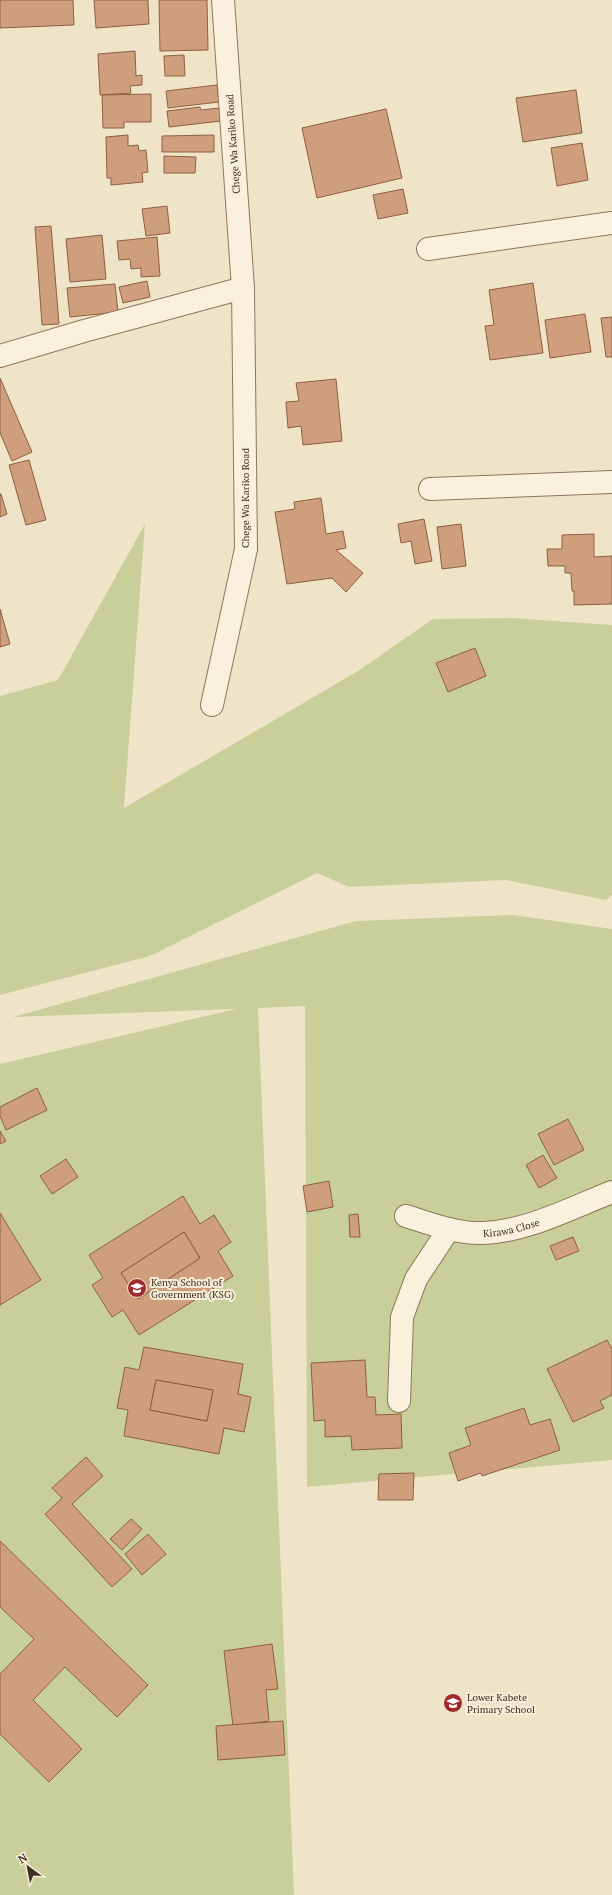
<svg xmlns="http://www.w3.org/2000/svg" width="612" height="1895" font-family="'PT Serif',serif">
<rect width="100%" height="100%" fill="#f0e4c8"/>
<!-- green -->
<g fill="#c9cf9b">
<polygon points="145,524 124,808 358,671 433,619 512,618 612,625 612,895 606,900 506,880 349,887 317,873 150,956 0,995 0,696 58,680"/>
<polygon points="513,915 612,929 612,1460 307,1487 305,1006 258,1008 294,1895 0,1895 0,1064 236,1009 13,1017 356,921"/>
</g>
<!-- building -->
<g fill="#cf9f7d" stroke="#8d5f41" fill-rule="evenodd">
<polygon points="0,0 73,0 74,25 0,28"/>
<polygon points="94,0 148,0 149,24 96,28"/>
<polygon points="159,0 207,0 208,50 160,51"/>
<polygon points="135,51 136,76 142,75 142,85 130,86 131,93 100,95 98,54"/>
<polygon points="184,55 185,76 165,76 164,56"/>
<polygon points="217,85 219,102 168,108 166,91"/>
<polygon points="576,90 582,133 523,142 516,98"/>
<polygon points="151,94 151,122 124,122 124,128 103,128 102,95"/>
<polygon points="200,107 201,110 219,108 221,121 169,127 167,111"/>
<polygon points="386,109 402,178 317,198 302,128"/>
<polygon points="128,135 128,146 138,145 139,151 146,150 148,172 142,173 143,182 111,185 111,178 107,178 106,137"/>
<polygon points="214,135 214,152 162,152 162,136"/>
<polygon points="582,143 588,180 557,186 551,148"/>
<polygon points="164,156 196,157 195,173 164,173"/>
<polygon points="403,189 408,213 378,219 373,195"/>
<polygon points="167,206 170,233 146,236 142,209"/>
<polygon points="51,226 59,324 42,325 35,227"/>
<polygon points="102,235 106,279 70,282 66,239"/>
<polygon points="157,237 160,276 141,277 141,268 131,269 130,259 119,260 117,241"/>
<polygon points="147,281 150,297 123,303 119,287"/>
<polygon points="533,283 543,353 490,360 485,326 494,325 489,290"/>
<polygon points="115,284 118,312 70,317 67,288"/>
<polygon points="585,314 591,352 550,358 545,320"/>
<polygon points="612,317 612,357 606,357 601,318"/>
<polygon points="0,378 32,452 12,461 0,433"/>
<polygon points="336,379 342,441 303,445 301,426 288,428 286,402 299,401 296,383"/>
<polygon points="29,460 46,520 26,525 9,465"/>
<polygon points="1,494 7,514 0,517 0,494"/>
<polygon points="321,498 326,534 343,531 346,548 336,550 363,573 346,592 332,578 287,584 275,512 295,509 294,502"/>
<polygon points="424,519 432,561 415,564 411,541 401,543 398,524"/>
<polygon points="461,524 466,566 442,569 437,527"/>
<polygon points="594,534 594,557 612,556 612,604 574,605 574,591 572,591 571,573 565,573 565,566 548,566 547,549 562,549 562,535"/>
<polygon points="0,609 10,644 0,647"/>
<polygon points="475,648 486,676 448,692 436,663"/>
<polygon points="37,1088 47,1110 6,1130 0,1116 0,1107"/>
<polygon points="568,1119 584,1150 554,1165 538,1134"/>
<polygon points="0,1131 6,1141 0,1144"/>
<polygon points="543,1155 557,1178 539,1188 526,1165"/>
<polygon points="66,1159 78,1177 52,1194 40,1176"/>
<polygon points="329,1181 333,1207 307,1212 303,1186"/>
<path d="M183 1196 200 1224 214 1215 231 1242 218 1251 233 1276 139 1335 123 1310 112 1317 92 1285 103 1278 89 1255ZM184 1232 200 1258 138 1299 121 1273Z"/>
<polygon points="0,1213 41,1280 0,1305"/>
<polygon points="358,1214 360,1237 350,1237 349,1215"/>
<polygon points="184,1232 200,1258 138,1299 121,1273"/>
<polygon points="573,1237 579,1251 556,1260 550,1246"/>
<polygon points="607,1340 612,1349 612,1395 600,1401 604,1408 573,1422 547,1369"/>
<path d="M144 1347 243 1364 238 1394 251 1397 244 1432 224 1428 219 1454 124 1436 128 1410 117 1408 125 1367 139 1370ZM156 1380 213 1390 207 1421 150 1410Z"/>
<polygon points="365,1360 367,1397 375,1397 376,1415 401,1414 402,1448 352,1450 351,1436 325,1437 325,1420 314,1421 311,1363"/>
<polygon points="156,1380 213,1390 207,1421 150,1410"/>
<polygon points="524,1408 530,1425 550,1419 560,1450 482,1476 481,1473 458,1481 449,1453 471,1445 465,1428"/>
<polygon points="86,1457 103,1476 72,1504 132,1569 112,1587 45,1514 62,1498 52,1488"/>
<polygon points="414,1473 413,1500 378,1500 379,1474"/>
<polygon points="131,1519 142,1529 122,1550 110,1539"/>
<polygon points="148,1534 166,1554 142,1575 125,1554"/>
<polygon points="0,1541 148,1685 117,1717 65,1667 33,1700 82,1749 49,1782 0,1734 0,1674 34,1639 0,1607"/>
<polygon points="272,1644 278,1689 266,1690 269,1721 233,1726 224,1651"/>
<polygon points="283,1721 285,1755 218,1760 216,1726"/>
</g>
<g fill="none" stroke-linecap="round" stroke-linejoin="round">
<defs>
<g id="minor">
<polyline points="428,249 612,223"/>
<polyline points="0,356 84,331 243,288"/>
<polyline points="430,489 612,482"/>
<polyline points="212,705 246,549 243,288 223,0"/>
<path id="s1" d="M406 1216C431 1224 457 1234 484 1233 528 1231 571 1208 612 1192"/>
<polyline points="399,1401 402,1317 416,1279 449,1229"/>
</g>
</defs>
<!-- minor casing -->
<use href="#minor" stroke="#8d765c" stroke-width="24"/>
<!-- minor -->
<use href="#minor" stroke="#faf1dc" stroke-width="22"/>
</g>
<!-- icons -->
<defs>
<symbol id="university-disc" viewBox="-11 -11 22 22"><circle r="9.5" fill="#9e2a2b" stroke="#f7eed8"/><path d="M0-5L7-2L0 1L-7-2ZM-4 1L0 2.5L4 1V4Q0 6-4 4Z" fill="#fff"/></symbol>
<symbol id="school-disc" viewBox="-11 -11 22 22"><circle r="9.5" fill="#9e2a2b" stroke="#f7eed8"/><path d="M0-5L7-2L0 1L-7-2ZM-4 1L0 2.5L4 1V4Q0 6-4 4Z" fill="#fff"/></symbol>
</defs>
<g fill-rule="evenodd">
<use href="#university-disc" x="126" y="1277" width="22" height="22"/>
<use href="#school-disc" x="442" y="1692" width="22" height="22"/>
</g>
<g text-anchor="middle" dominant-baseline="central" stroke-width="4" stroke-linejoin="round" paint-order="stroke">
<!-- street labels -->
<g font-size="10" fill="#3d2e20" stroke="#f7eed8">
<text transform="translate(233 144) rotate(-94)">Chege Wa Kariko Road</text>
<text transform="translate(245 498) rotate(-90)">Chege Wa Kariko Road</text>
<text stroke="none"><textPath href="#s1" startOffset="108">Kirawa Close</textPath></text>
</g>
<!-- poi labels -->
<g font-size="10" fill="#3d2e20" stroke="#f7eed8" text-anchor="start">
<text x="151" y="1282">Kenya School of<tspan x="151" dy="12">Government (KSG)</tspan></text>
<text x="467" y="1697">Lower Kabete<tspan x="467" dy="12">Primary School</tspan></text>
</g>
</g>
<!-- north arrow -->
<g transform="translate(28 1867) rotate(328)" stroke="#f7eed8" stroke-width="3" paint-order="stroke">
<path d="M0-3L7 15L0 10L-7 15Z" fill="#3d2e20"/>
<text y="-6" font-size="11" font-weight="bold" text-anchor="middle" fill="#3d2e20">N</text>
</g>
</svg>
